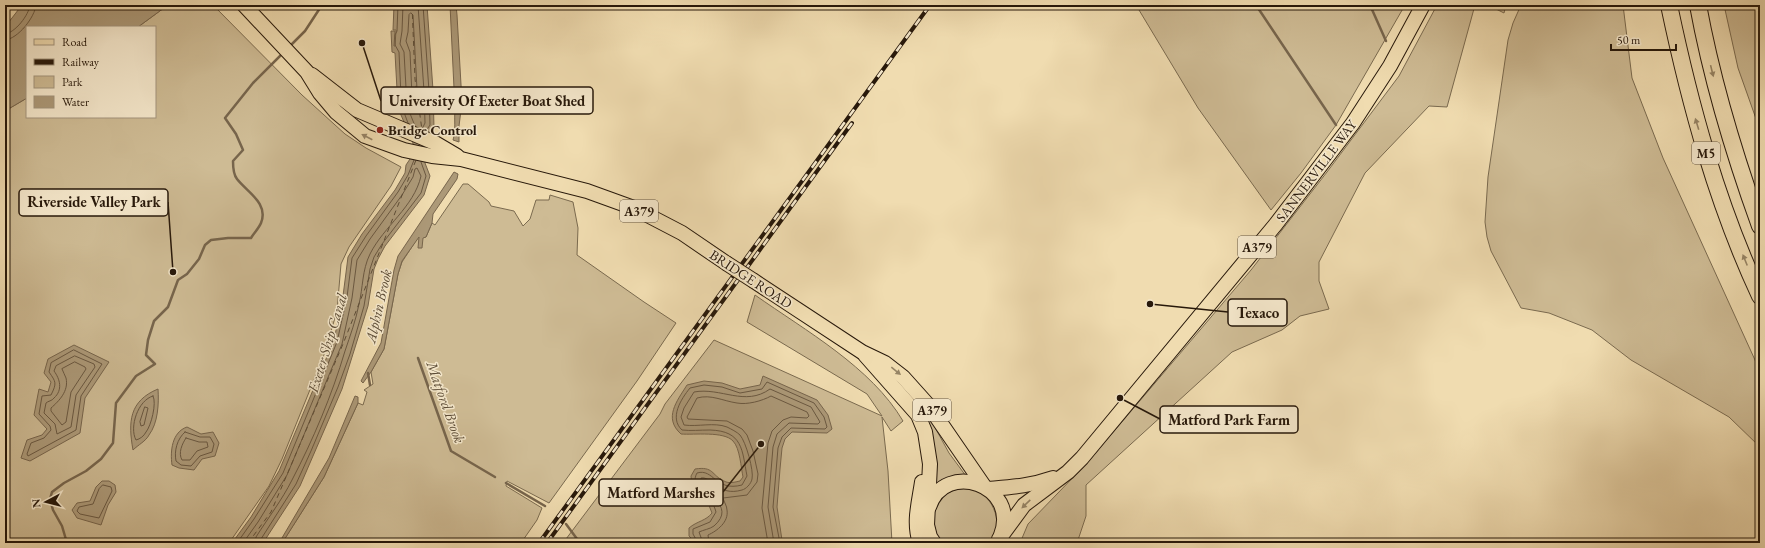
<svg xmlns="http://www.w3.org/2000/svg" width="1765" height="548" font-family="'EB Garamond',serif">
<rect width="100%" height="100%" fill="#f0dcb0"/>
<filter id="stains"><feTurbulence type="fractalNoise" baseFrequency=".005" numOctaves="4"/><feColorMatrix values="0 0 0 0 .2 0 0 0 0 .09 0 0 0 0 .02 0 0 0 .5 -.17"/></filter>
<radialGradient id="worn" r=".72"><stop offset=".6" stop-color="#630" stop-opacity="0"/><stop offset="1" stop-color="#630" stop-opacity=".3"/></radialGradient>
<!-- green -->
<g fill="#cebb94" stroke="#7a6a4f">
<polygon points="168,5 213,5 302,95 345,134 366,148 401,167 391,186 349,247 341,264 337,311 324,355 282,459 269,486 229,543 5,543 5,111 27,98 27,117 155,117 155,27 138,27"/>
<polygon points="1136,5 1405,5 1336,125 1301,173 1271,210 1198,108"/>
<polygon points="1437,5 1475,5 1447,107 1429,106 1365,173 1319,262 1319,281 1329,309 1300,316 1282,330 1232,352 1086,485 1086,516 1077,543 1020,543 1028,524 1087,463 1251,270 1327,172 1399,76"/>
<polygon points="1488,5 1506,5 1504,13"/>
<polygon points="1521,5 1623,5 1632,78 1663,158 1760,371 1760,447 1729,417 1631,360 1592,330 1549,313 1521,308 1491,251 1487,237 1485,222 1488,177 1508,40 1513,23"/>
<polygon points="1724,5 1760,5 1760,130 1738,68"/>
<polygon points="463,184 468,184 489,202 491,206 514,211 523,226 530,219 536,200 549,200 550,195 573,202 578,228 577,255 644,302 676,323 637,381 549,503 507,481 506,486 542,508 537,520 521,543 282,543 324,477 358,403 363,405 367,392 364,390 373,384 371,372 384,349 398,274 402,262 419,236 426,237 432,223 435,225"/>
<path d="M755 295C806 331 871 367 903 421L891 431 882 417 888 471 892 543H563L660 414 665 404 714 340 882 416 867 394 747 322Z"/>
<polygon points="921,402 949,453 966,476 944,480 936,485 916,406"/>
<path d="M957 489C962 489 968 488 973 489 994 495 1006 528 988 543H941L931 524 934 508 943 495Z"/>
</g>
<!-- water -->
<g fill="#ac9978" stroke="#77654c">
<polygon points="22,5 168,5 138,27 27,27 27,98 5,111 5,27"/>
<polygon points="394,5 427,5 433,90 434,128 430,131 425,163 430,176 424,195 385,246 378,259 374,269 368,306 342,389 300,486 263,543 232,543 251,517 279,471 334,340 343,296 348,257 362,234 395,190 405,173 406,165 410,159 413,143 398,108 395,53 392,52 391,31 395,31 394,46 395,46 396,30 393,30"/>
<path d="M450 5H456L457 15 462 102 459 126V142L453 140C456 130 454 120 455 109Z"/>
<polygon points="454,172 458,174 457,179 433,214 432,223 426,237 423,238 422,248 418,248 419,237 402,261 398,274 384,349 371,372 363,383 361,381 381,343 394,270 398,256"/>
<polygon points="74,345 109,362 85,398 80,433 30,461 21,458 27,440 42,435 47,429 34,415 39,389 48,392 51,382 44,373 48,359"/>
<path d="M763 376 817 400 828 415 832 429 827 433 792 432 785 439 782 448 780 469 777 507 782 540 787 543H696L689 536V528C697 521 706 521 712 513L708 503 692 486 691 476 695 469C714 466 711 475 724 481 729 484 735 482 740 481L743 477C741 468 740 448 733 441 724 431 694 435 681 434 663 418 677 401 687 385L704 381 722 383 740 389 760 385Z"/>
<path d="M158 389C159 404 158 423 149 435 146 441 138 445 133 450 128 422 129 401 158 389Z"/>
<polygon points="355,396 358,397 358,403 324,477 286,537 282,543 279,543 329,458"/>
<path d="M187 427 201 434 213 432 219 443 215 456 202 459 194 470 179 468 172 465C170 451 172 432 187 427Z"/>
<polygon points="102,481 109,481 115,485 116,492 108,505 101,525 77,518 72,510 77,503 90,501 96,487"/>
</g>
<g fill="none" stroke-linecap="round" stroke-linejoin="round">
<!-- shore -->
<g stroke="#6a5841" stroke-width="1">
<polyline points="398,5 397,31 395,35 395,45 399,52 401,97 402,107 408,123"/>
<polyline points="403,5 402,31 400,44 404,52 407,106 415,126"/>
<polyline points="418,5 424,91 425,123 422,129"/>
<polyline points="423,5 429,91 430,125 426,131"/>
<polygon points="411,13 413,15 418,108 416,110 414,109 412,96 410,52 406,41 408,32 409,15"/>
<path d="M5 34C15 33 29 15 30 5"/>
<path d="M5 40C18 39 35 17 36 5"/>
<path d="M74 350 102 364 81 396 76 430 28 456 27 454 31 443 44 438 51 430 50 426 39 414 42 396 51 395C57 383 56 382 49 372L51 363Z"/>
<path d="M75 356 94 364 95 367 76 395 71 427 57 434 55 424 44 413 46 403C48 401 52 401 54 398 63 390 60 379 54 371L56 366Z"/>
<path d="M75 362 85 367 86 369 71 392 66 422 62 425 51 411V408C59 401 69 391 66 378 65 375 63 372 62 369Z"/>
<path d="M153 396C157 403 151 426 146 432 144 436 140 439 136 440 129 427 138 400 153 396Z"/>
<polygon points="145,407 148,408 144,425 141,426 140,422"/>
<path d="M185 432 200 437H210L214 444 212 452 200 456 191 466 181 465 176 461C174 451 177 439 185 432Z"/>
<path d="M186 438 199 442H207L208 447 197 451 190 460H182C178 453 182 444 186 438Z"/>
<polygon points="103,485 111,487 112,491 99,518 80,514 77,511 79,507 93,504 99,489"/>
<polyline points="237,543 254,519 283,473 337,342 347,297 352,258 366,236 398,192 408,175 414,160"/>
<path d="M243 543 258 522 287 475 342 344 352 298 357 260 370 239 402 195 413 177 415 169 417 168 421 176C414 207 384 226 370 254 362 270 363 288 359 304 356 320 350 336 345 351 332 395 313 440 292 480 282 500 268 518 256 537L255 543"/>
<polyline points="260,543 261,539 296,484 311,451 338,387 350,354 364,306 370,269 374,257 382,244 421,193 426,176 421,162"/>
<path d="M698 543 693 534V529L710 522 716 512C715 508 713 504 711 500 705 492 690 485 697 473 714 468 715 492 742 485L747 476C742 450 743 431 710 430 700 430 691 431 682 430 669 418 681 399 690 388L704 385 722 387 740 393 762 389 767 382 814 403 824 417 827 427 825 429 791 428 782 437 778 448 773 507 780 543"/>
<path d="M703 543 699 532C703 530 710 529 714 526 738 505 700 493 701 478 712 476 718 497 742 490 746 489 751 484 752 479 754 471 746 442 740 435 737 432 731 429 727 427 714 422 698 427 684 425L681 417 684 408 694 392C721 387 745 407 770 389L811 407 820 422 818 424 789 423 777 434 773 447 768 507 774 543"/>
<path d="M709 543 708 535C717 531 729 522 727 510 727 506 724 502 723 498L747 495 757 482 758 474 753 451 747 435 742 429 727 421 688 419 687 417 697 398C711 394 723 401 737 403 747 405 762 401 771 396L807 412 809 416 807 418 791 417 783 420 772 431 768 443 762 508 768 543"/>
</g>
<!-- stream -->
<g stroke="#77654c" stroke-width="2.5">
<polyline points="1256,5 1336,125"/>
<polyline points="1370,5 1386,41"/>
<polyline points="290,46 305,31 322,5"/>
<polyline points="418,358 451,451 495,477"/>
<polyline points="368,373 370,385"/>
<polyline points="506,483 545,506"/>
<polyline points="566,524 580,543"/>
<path d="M67 543 62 526 53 510 50 499 52 492 64 483 86 471 101 459 113 443 116 403 136 376 155 364 146 355 148 340 154 321 168 307 178 280 187 274 199 259 205 245 211 240 228 238H251C254 233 259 228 261 223 269 203 247 192 237 179 233 174 233 167 233 161L243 150 236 134 225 118 253 83 284 52"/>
</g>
<!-- ferry -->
<g stroke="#5c4c36" stroke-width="1" stroke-dasharray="5 4" stroke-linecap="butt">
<polyline points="412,5 415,79 422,130"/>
<polyline points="248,543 271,512 343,344 416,160"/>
</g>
<defs>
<g id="primary">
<polyline points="244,5 307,72 320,93 336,112 365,136 404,150 432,156 461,159 587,191 634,208 682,233 726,263"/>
<polyline points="312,75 357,110 435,143 457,156"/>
<polyline points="754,281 862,352 885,363 903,377 929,406 984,486"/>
<polyline points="865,355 918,415 925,432 930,464 927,525 930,537 934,543"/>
<path d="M989 489C1012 487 1030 486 1053 478"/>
<path d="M929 507C945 459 1020 485 1001 535"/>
<polyline points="999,539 1024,505 1068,472 1082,458 1276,224 1353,123 1390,66 1423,5"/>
<path d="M920 543C913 522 919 503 922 482"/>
</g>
<g id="motorway">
<path d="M1669 5C1690 105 1717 204 1760 296"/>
<path d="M1698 5C1712 81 1734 154 1760 226"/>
</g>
</defs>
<!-- primary casing -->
<use href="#primary" stroke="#27180a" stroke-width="16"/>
<!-- motorway casing -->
<use href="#motorway" stroke="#27180a" stroke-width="18"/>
<!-- primary -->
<use href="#primary" stroke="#f0dcb0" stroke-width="14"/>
<!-- motorway -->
<use href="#motorway" stroke="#f0dcb0" stroke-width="16"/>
<defs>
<g id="rail">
<polyline points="539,543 930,5"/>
<polyline points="547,543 852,123"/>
</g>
</defs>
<!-- rail casing -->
<use href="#rail" stroke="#27180a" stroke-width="4"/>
<!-- rail -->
<use href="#rail" stroke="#f5e8cc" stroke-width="2.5" stroke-dasharray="8" stroke-linecap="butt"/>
<defs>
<polyline id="primary-bridge" points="726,263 754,281"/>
</defs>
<!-- primary-bridge casing -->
<use href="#primary-bridge" stroke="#27180a" stroke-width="16" stroke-linecap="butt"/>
<!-- primary-bridge -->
<use href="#primary-bridge" stroke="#f0dcb0" stroke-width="14"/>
</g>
<!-- one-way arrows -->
<defs><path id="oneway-solid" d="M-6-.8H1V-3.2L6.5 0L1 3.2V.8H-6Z"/></defs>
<g fill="#968465">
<use href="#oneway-solid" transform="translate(1712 71) rotate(76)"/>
<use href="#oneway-solid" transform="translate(1697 124) rotate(-107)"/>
<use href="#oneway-solid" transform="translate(367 137) rotate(-153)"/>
<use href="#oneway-solid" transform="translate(1745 260) rotate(-112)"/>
<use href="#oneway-solid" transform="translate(896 371) rotate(39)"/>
<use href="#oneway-solid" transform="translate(1026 504) rotate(136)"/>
</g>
<!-- markers -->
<circle fill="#8f2418" stroke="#f5e8cc" stroke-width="1.5" cx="380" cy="130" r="4"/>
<g text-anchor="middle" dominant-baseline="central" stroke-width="3" stroke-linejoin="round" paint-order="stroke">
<!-- shield labels -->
<g fill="#f5e8cc" stroke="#655644" stroke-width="1">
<rect x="1692" y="142" width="28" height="22" rx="3"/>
<rect x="620" y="200" width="38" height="22" rx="3"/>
<rect x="1238" y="236" width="38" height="22" rx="3"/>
<rect x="913" y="399" width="38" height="22" rx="3"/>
</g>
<g font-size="13" font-weight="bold" fill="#27180a">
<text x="1706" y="153">M5</text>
<text x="639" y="211">A379</text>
<text x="1257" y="247">A379</text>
<text x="932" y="410">A379</text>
</g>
<!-- poi labels -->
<g font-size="14" font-weight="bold" fill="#27180a" stroke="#f5e8cc" text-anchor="start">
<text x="388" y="130">Bridge Control</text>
</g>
<!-- street labels -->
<g font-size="14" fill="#27180a" stroke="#f5e8cc">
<text transform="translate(1316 171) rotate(-53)">SANNERVILLE WAY</text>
<text transform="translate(751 279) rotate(33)">BRIDGE ROAD</text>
</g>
<!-- water labels -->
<g font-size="15" font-style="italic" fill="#5c4c36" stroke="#f5e8cc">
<text transform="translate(378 306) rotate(-77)">Alphin Brook</text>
<text transform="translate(327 343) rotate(-73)">Exeter Ship Canal</text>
<text transform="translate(446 402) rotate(70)">Matford Brook</text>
</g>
</g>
<!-- callouts -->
<path fill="none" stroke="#27180a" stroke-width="1.5" d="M362 43L381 101M173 272L168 202M1150 304L1228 312M1120 398L1160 419M761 444L723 492"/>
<g fill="#27180a" stroke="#f5e8cc" stroke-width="1.5">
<circle cx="362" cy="43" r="4"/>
<circle cx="173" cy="272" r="4"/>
<circle cx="1150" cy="304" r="4"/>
<circle cx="1120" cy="398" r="4"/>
<circle cx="761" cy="444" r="4"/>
</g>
<g fill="#f5e8cc" stroke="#27180a" stroke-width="1.5">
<rect x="381" y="87" width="212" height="27" rx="4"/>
<rect x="19" y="189" width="149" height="27" rx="4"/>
<rect x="1228" y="299" width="59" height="27" rx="4"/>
<rect x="1160" y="406" width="138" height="27" rx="4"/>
<rect x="599" y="479" width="124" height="27" rx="4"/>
</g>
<g font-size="15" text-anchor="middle" font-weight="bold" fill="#27180a">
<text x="487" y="106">University Of Exeter Boat Shed</text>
<text x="94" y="207">Riverside Valley Park</text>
<text x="1258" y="318">Texaco</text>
<text x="1229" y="425">Matford Park Farm</text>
<text x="661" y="498">Matford Marshes</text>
</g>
<!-- margin -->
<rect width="1765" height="548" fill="none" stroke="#f0dcb0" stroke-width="20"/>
<rect x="6" y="6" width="1753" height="536" fill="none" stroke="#27180a" stroke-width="2"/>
<rect x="10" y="10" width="1745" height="528" fill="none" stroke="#27180a"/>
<!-- legend -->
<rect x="26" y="26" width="130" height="92" fill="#f5e8cc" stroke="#a3957e"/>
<rect x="34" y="39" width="20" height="6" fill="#f0dcb0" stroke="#a3957e"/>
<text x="62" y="46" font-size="12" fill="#27180a">Road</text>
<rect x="34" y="59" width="20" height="6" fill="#27180a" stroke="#a3957e"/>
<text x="62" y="66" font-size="12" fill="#27180a">Railway</text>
<rect x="34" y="76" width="20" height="12" fill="#cebb94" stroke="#a3957e"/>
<text x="62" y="86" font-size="12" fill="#27180a">Park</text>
<rect x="34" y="96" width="20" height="12" fill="#ac9978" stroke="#a3957e"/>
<text x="62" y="106" font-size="12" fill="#27180a">Water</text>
<!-- north arrow -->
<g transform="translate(46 502) rotate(263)" stroke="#f5e8cc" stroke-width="3" paint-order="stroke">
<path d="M0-3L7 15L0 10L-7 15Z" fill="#27180a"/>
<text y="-6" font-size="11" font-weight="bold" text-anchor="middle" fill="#27180a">N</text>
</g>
<!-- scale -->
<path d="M1611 44v6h65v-6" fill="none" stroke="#27180a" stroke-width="2"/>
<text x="1617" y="44" font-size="12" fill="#27180a" stroke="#f5e8cc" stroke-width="3" paint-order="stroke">50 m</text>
<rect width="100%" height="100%" filter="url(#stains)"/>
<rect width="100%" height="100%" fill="url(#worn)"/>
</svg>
